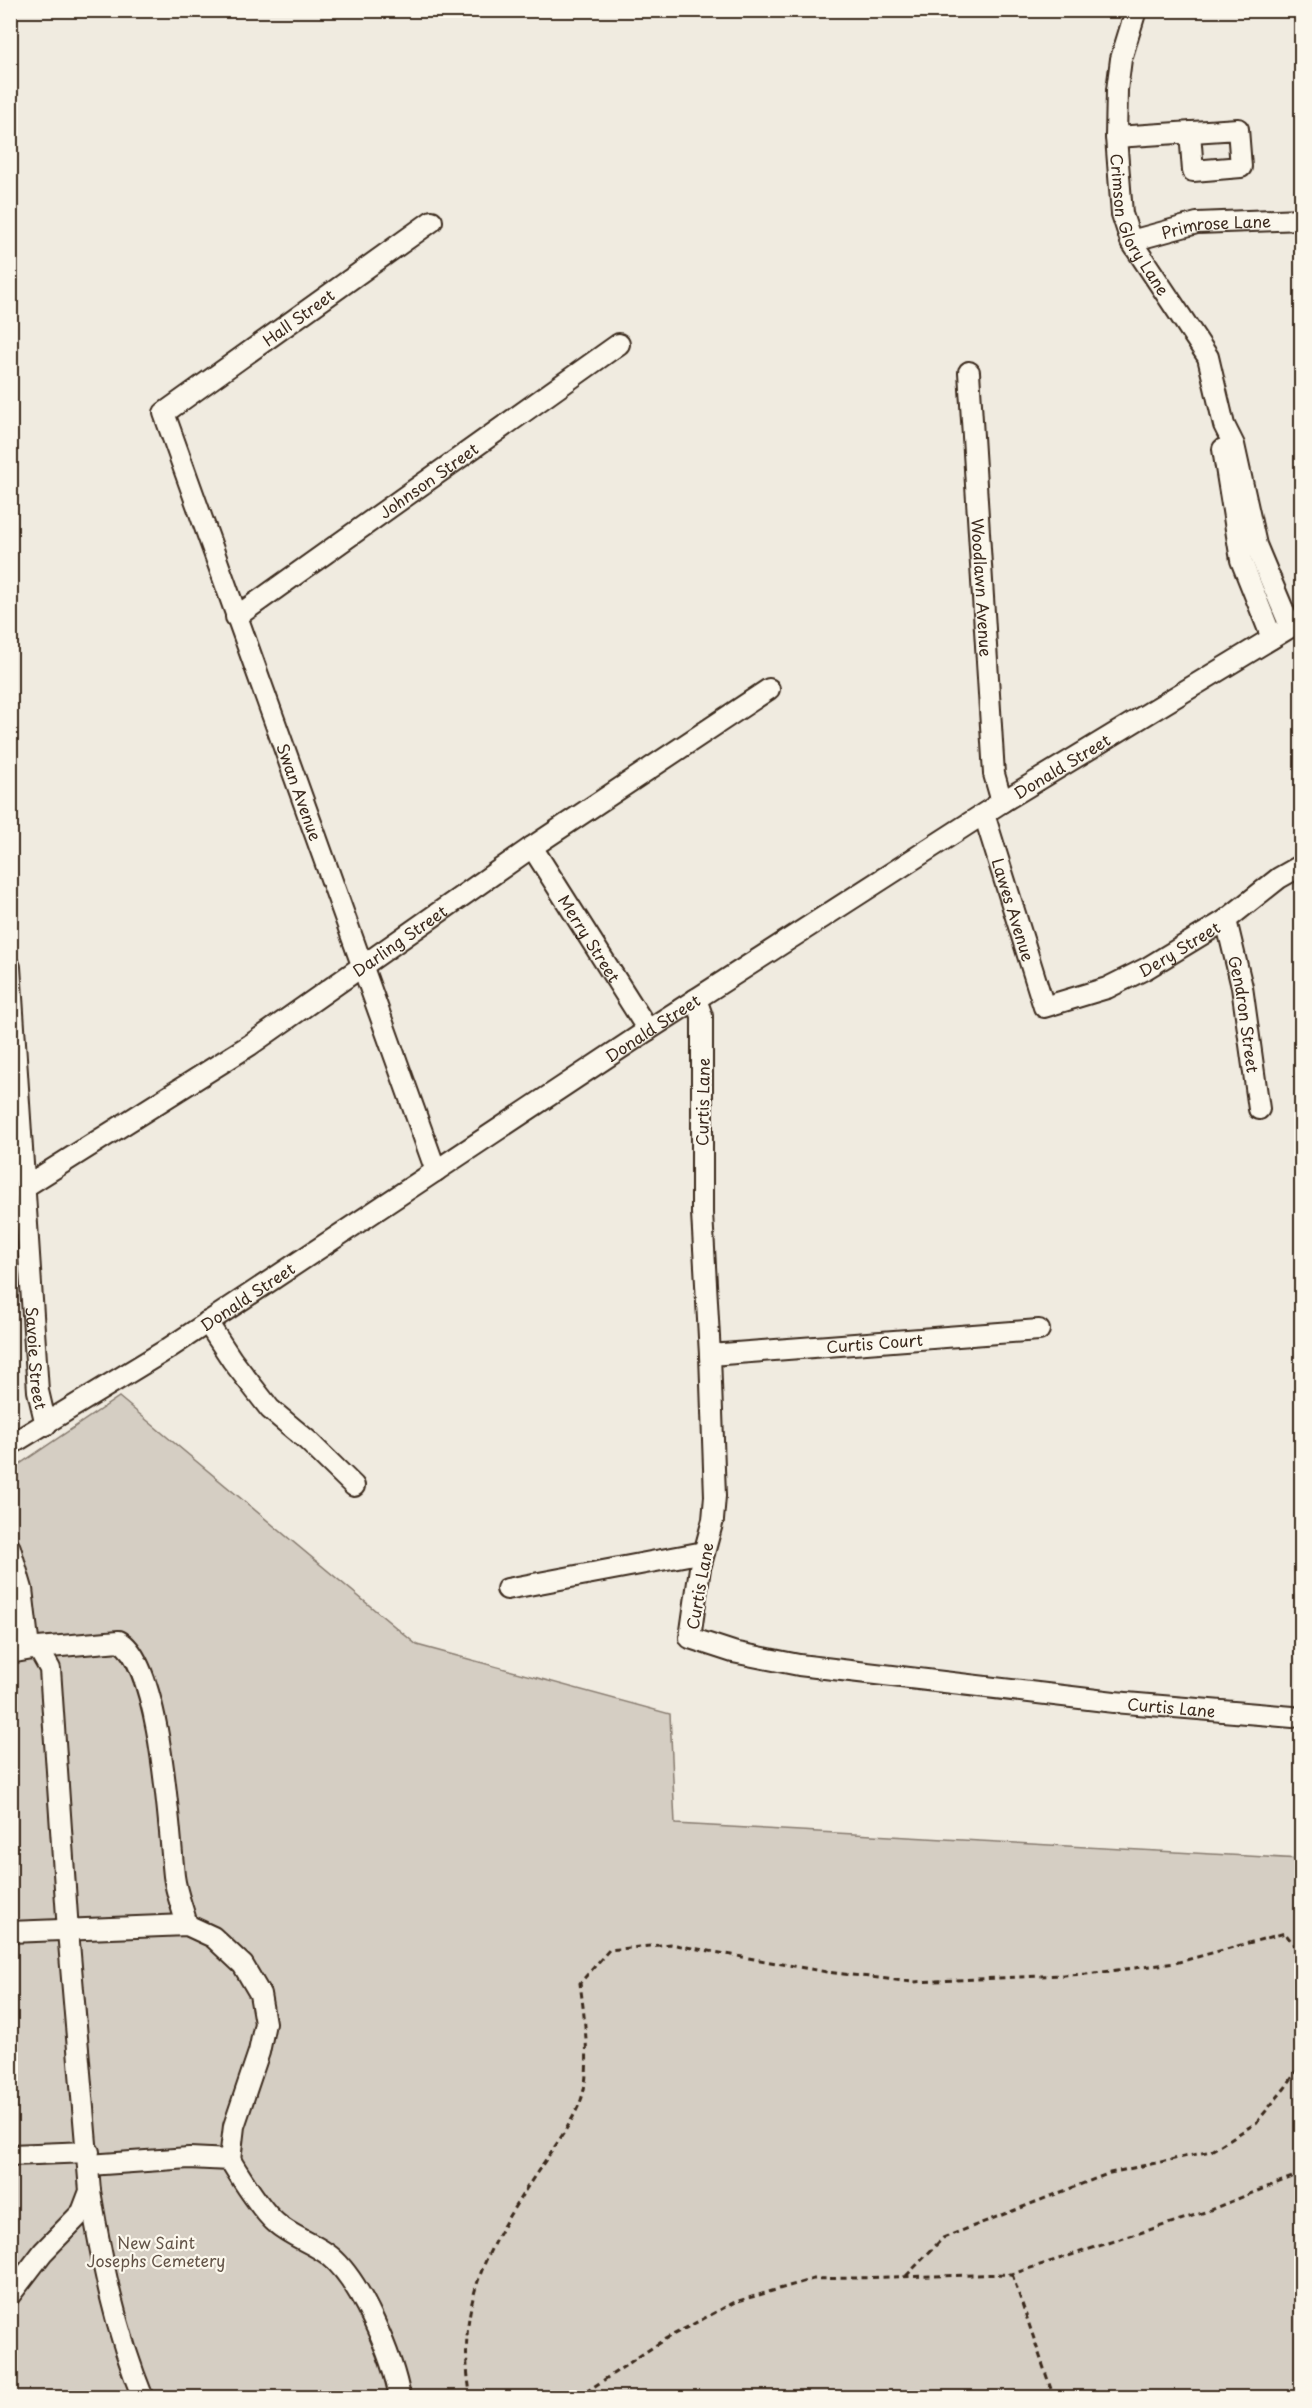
<svg xmlns="http://www.w3.org/2000/svg" width="1312" height="2408" font-family="'Playpen Sans',sans-serif">
<rect width="100%" height="100%" fill="#f0ebe0"/>
<filter id="ink" filterUnits="userSpaceOnUse"><feTurbulence type="fractalNoise" baseFrequency=".0167" numOctaves="2"/><feDisplacementMap in="SourceGraphic" scale="12" xChannelSelector="R" yChannelSelector="G"/><feConvolveMatrix kernelMatrix="1 2 1 2 8 2 1 2 1" color-interpolation-filters="sRGB"/></filter>
<g filter="url(#ink)">
<!-- green -->
<polygon fill="#d5cec3" stroke="#887c70" stroke-width="1.5" points="119,1397 417,1645 670,1714 675,1824 1301,1859 1301,2397 11,2398 11,1470"/>
<g fill="none" stroke-linecap="round" stroke-linejoin="round">
<defs>
<g id="minor">
<path id="s1" d="M1136 10 1121 59 1117 90 1116 137 1122 214 1131 241 1208 357 1224 425 1234 445 1256 545 1290 626"/>
<polyline points="1116,137 1238,129 1241,167 1193,171 1190,132"/>
<path id="s2" d="M432 221 164 413 436 1171"/>
<path id="s3" d="M1131 241 1197 223 1302 219"/>
<path id="s4" d="M969 372 994 774 1002 802"/>
<polyline points="1223,449 1241,560 1272,638"/>
<path id="s5" d="M236 617 619 344"/>
<path id="s6" d="M984 814 1044 1007 1107 988 1147 968 1226 920 1279 878 1302 865"/>
<path id="s7" d="M532 847 648 1030"/>
<path id="s8" d="M1226 920 1242 987 1259 1109"/>
<path id="s9" d="M10 967 38 1391 46 1425"/>
<path id="s10" d="M696 999 702 1016V1213L710 1355 715 1496 713 1520 700 1568 690 1638 733 1652 799 1665 1114 1702 1293 1717"/>
<path id="s11" d="M26 1186 250 1045 532 847 769 689"/>
<polyline points="207,1322 232,1360 270,1409 307,1440 354,1486"/>
<path id="s12" d="M710 1355 1039 1330"/>
<path id="s13" d="M10 1445 166 1350 648 1030 1002 802 1302 620"/>
<polyline points="10,1548 22,1589 29,1649"/>
<polyline points="507,1589 704,1552"/>
<path d="M38 1648 119 1641C161 1663 169 1830 174 1876 176 1893 183 1909 187 1925"/>
<polyline points="10,1653 38,1648 50,1669 68,1931 90,2191 82,2212 43,2252 10,2295"/>
<polyline points="10,1932 187,1925 213,1937 243,1965 260,1994 265,2023 259,2052 234,2126 230,2160 189,2158 89,2165"/>
<polyline points="10,2155 89,2152"/>
<path d="M230 2160C241 2178 260 2209 276 2223 292 2237 314 2243 330 2256 361 2281 393 2358 400 2398"/>
<path d="M90 2191C102 2262 115 2330 143 2398"/>
</g>
</defs>
<!-- minor casing -->
<use href="#minor" stroke="#3b2a1e" stroke-width="24"/>
<!-- path -->
<g stroke="#3b2a1e" stroke-width="3" stroke-dasharray="6 4.5" stroke-linecap="butt">
<polyline points="1012,2274 1054,2398"/>
<polyline points="906,2276 943,2238 1110,2173 1211,2151 1256,2123 1285,2088 1302,2063"/>
<path d="M471 2398C454 2306 487 2247 536 2174 552 2150 570 2127 581 2100 592 2071 584 2014 580 1983L609 1950 670 1944 827 1972 912 1982 1086 1974 1175 1963 1285 1933 1302 1956"/>
<polyline points="577,2398 665,2339 735,2302 813,2279 1012,2274 1205,2212 1302,2173"/>
</g>
<!-- minor -->
<use href="#minor" stroke="#fbf7ec" stroke-width="20"/>
</g>
<!-- wall -->
<polygon fill="#a59e95" stroke="#3b2a1e" stroke-width="1.5" points="10,1594 17,1628 17,1643 10,1644"/>
<!-- building -->
<polygon fill="#c0b8ad" stroke="#3b2a1e" stroke-width="1.5" points="10,1594 17,1628 10,1629"/>
</g>
<g text-anchor="middle" dominant-baseline="central" stroke-width="4.5" stroke-linejoin="round" paint-order="stroke">
<!-- street labels -->
<g font-size="16" fill="#3b2a1e" stroke="#fbf7ec">
<text stroke="none"><textPath href="#s1" startOffset="222">Crimson Glory Lane</textPath></text>
<text stroke="none"><textPath href="#s3" startOffset="87">Primrose Lane</textPath></text>
<text transform="translate(298 317) rotate(-36)">Hall Street</text>
<text stroke="none"><textPath href="#s5" startOffset="236">Johnson Street</textPath></text>
<text stroke="none"><textPath href="#s4" startOffset="216">Woodlawn Avenue</textPath></text>
<text stroke="none"><textPath href="#s13" startOffset="1252">Donald Street</textPath></text>
<text stroke="none"><textPath href="#s2" startOffset="732">Swan Avenue</textPath></text>
<text stroke="none"><textPath href="#s6" startOffset="100">Lawes Avenue</textPath></text>
<text stroke="none"><textPath href="#s7" startOffset="108">Merry Street</textPath></text>
<text stroke="none"><textPath href="#s11" startOffset="447">Darling Street</textPath></text>
<text stroke="none"><textPath href="#s6" startOffset="350">Dery Street</textPath></text>
<text stroke="none"><textPath href="#s8" startOffset="96">Gendron Street</textPath></text>
<text stroke="none"><textPath href="#s13" startOffset="766">Donald Street</textPath></text>
<text transform="translate(702 1102) rotate(-89)">Curtis Lane</text>
<text stroke="none"><textPath href="#s13" startOffset="280">Donald Street</textPath></text>
<text stroke="none"><textPath href="#s12" startOffset="165">Curtis Court</textPath></text>
<text stroke="none"><textPath href="#s9" startOffset="392">Savoie Street</textPath></text>
<text transform="translate(699 1586) rotate(-80)">Curtis Lane</text>
<text stroke="none"><textPath href="#s10" startOffset="1130">Curtis Lane</textPath></text>
</g>
<!-- park labels -->
<g font-size="16" fill="#625347" stroke="#fbf7ec">
<text x="156" y="2242">New Saint<tspan x="156" dy="18">Josephs Cemetery</tspan></text>
</g>
</g>
<!-- margin -->
<rect width="1312" height="2408" fill="none" stroke="#fbf7ec" stroke-width="36"/>
<rect x="18" y="18" width="1276" height="2372" fill="none" stroke="#3b2a1e" stroke-width="2" filter="url(#ink)"/>
</svg>
